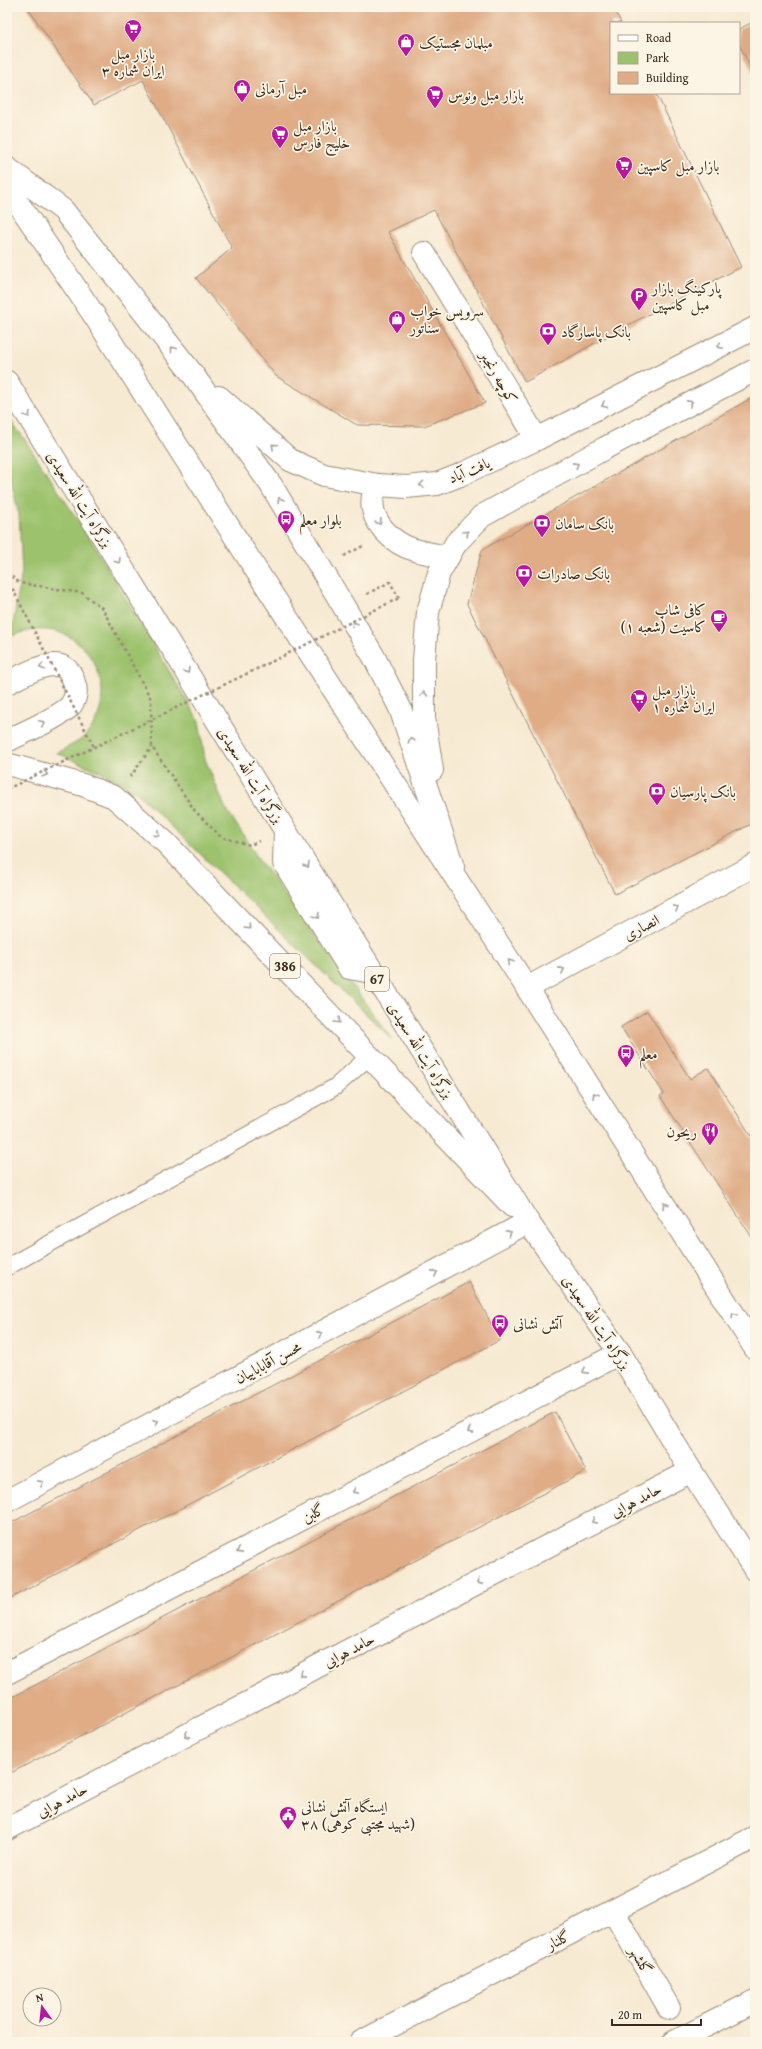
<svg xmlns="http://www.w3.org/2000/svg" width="762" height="2049" font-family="'Gentium Book Plus',Amiri,serif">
<rect width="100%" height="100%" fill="#fcf5e5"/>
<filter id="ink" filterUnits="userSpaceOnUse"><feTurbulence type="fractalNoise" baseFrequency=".025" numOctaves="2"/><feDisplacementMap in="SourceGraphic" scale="8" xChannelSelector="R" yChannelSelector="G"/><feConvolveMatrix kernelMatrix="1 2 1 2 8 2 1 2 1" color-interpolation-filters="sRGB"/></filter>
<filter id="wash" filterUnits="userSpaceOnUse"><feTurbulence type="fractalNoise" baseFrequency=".012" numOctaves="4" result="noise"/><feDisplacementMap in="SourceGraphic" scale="16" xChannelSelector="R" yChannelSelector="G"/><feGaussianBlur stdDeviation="0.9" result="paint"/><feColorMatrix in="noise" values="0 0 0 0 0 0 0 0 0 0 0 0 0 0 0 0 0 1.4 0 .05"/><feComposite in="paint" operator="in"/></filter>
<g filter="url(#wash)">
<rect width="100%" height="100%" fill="#f7ead3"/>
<!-- green -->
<path fill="#9cc26d" stroke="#6c7646" d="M7 416 23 437 91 540 199 721 205 759 225 807 260 861 392 1039 136 792 103 773 57 753C65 748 78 743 85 736 117 703 101 646 58 632 42 627 26 631 11 636L22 572 19 515 7 463Z"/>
<g id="blocks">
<!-- building -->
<g fill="#dfac86">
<polygon points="27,7 613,7 621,23 611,23 611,93 656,93 741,267 626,326 525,382 434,210 388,232 485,403 424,426 357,425 276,376 196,278 232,248 143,80 94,105"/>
<polygon points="755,21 755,76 739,44 739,29"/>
<polygon points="755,396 755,822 615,894 467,604 482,550"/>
<polygon points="647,1011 690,1079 708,1068 755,1142 755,1242 660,1096 664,1094 621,1027"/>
<polygon points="469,1282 500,1340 7,1600 7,1525"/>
<polygon points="555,1412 586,1471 7,1775 7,1700"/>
</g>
</g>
</g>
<g filter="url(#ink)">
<use href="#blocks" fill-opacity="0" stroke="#998a78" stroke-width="1"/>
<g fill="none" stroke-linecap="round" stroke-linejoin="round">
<defs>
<polyline id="lane" points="7,1267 335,1087 371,1055"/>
<g id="street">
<polyline points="424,253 537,439"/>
<polyline points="527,988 755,865"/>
<polyline points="7,1501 528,1222"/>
<polyline points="7,1673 620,1353"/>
<polyline points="7,1829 691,1471"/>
<polyline points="613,1911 669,2008"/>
<polyline points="361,2042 755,1837"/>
<polyline points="674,2042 755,2001"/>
</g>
<g id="secondary">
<polyline points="7,168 63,210 191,372 271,485 374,657 400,708 453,867"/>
<polyline points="219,397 290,460 324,475 378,485 406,487 437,484 460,475 537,439 755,328"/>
<path d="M378 485C376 489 374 493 373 496 368 521 393 544 415 550 425 553 437 555 448 557"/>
<polyline points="432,770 424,718 424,660 428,612 439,573 456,543 482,516 605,448 755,370"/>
</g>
<g id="primary">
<path d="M7 683C26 674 65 648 74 682 77 690 76 698 71 705 61 717 22 733 7 741"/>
<polyline points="7,764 83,785 114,797 166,843 512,1206"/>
</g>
<g id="highway">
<polyline points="7,187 96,318 258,573 527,988 755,1348"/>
<polyline points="7,382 528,1222 620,1353 691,1471 755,1570"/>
<polyline points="285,831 284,863 349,968 372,972"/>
</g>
</defs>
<!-- lane casing -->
<use href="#lane" stroke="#998a78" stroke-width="18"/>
<!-- street casing -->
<use href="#street" stroke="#998a78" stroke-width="24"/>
<!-- secondary casing -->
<use href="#secondary" stroke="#998a78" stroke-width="24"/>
<!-- primary casing -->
<use href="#primary" stroke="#998a78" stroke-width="24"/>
<!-- highway casing -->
<use href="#highway" stroke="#998a78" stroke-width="24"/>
<!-- path -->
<g stroke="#998a78" stroke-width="2.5" stroke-dasharray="3 3" stroke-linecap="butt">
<polyline points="344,556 363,546"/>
<polyline points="7,573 20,583 82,593 102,608 151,699 152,747 195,811 221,837 250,845 259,841"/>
<polyline points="367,594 390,582 399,598"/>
<polyline points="130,777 152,747"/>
</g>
<!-- lane -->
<use href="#lane" stroke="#fff" stroke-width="16"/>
<!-- street -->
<use href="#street" stroke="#fff" stroke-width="22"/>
<!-- secondary -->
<use href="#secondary" stroke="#fff" stroke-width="22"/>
<!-- primary -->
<use href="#primary" stroke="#fff" stroke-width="22"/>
<!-- highway -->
<use href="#highway" stroke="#fff" stroke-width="22"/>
<!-- path-bridge -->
<g stroke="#998a78" stroke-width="2.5" stroke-dasharray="3 3" stroke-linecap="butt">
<polyline points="7,578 94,747"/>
<polyline points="7,789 263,666 399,598"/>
</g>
</g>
<!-- one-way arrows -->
<defs><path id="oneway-chevron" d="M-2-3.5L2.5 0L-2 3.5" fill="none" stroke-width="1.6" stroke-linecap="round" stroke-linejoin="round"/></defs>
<g stroke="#a79f9a">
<use href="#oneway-chevron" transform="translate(720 346) rotate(153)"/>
<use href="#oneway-chevron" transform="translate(173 349) rotate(-128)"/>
<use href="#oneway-chevron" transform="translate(690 403) rotate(-28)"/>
<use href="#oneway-chevron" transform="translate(604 405) rotate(153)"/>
<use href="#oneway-chevron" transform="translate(28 415) rotate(58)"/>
<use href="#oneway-chevron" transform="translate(274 446) rotate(-138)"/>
<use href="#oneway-chevron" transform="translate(576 465) rotate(-29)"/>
<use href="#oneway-chevron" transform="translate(422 485) rotate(173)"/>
<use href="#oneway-chevron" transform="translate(280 500) rotate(-120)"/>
<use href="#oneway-chevron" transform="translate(379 522) rotate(59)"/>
<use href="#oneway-chevron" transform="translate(466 533) rotate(-46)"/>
<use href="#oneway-chevron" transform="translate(118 561) rotate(58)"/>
<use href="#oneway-chevron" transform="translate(354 624) rotate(-122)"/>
<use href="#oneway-chevron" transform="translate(42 667) rotate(161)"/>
<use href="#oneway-chevron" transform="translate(187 671) rotate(58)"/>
<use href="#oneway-chevron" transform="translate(424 694) rotate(-91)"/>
<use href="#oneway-chevron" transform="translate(42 723) rotate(-27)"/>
<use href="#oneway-chevron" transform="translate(411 740) rotate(-108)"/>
<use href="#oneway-chevron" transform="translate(45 774) rotate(16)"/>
<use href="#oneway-chevron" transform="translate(157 834) rotate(41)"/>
<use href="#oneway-chevron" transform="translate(307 865) rotate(58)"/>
<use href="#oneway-chevron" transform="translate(676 908) rotate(-28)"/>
<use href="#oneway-chevron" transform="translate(317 916) rotate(58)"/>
<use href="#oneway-chevron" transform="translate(248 927) rotate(46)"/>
<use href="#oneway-chevron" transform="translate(510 962) rotate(-123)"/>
<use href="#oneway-chevron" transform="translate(562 970) rotate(-28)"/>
<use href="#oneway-chevron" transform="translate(338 1021) rotate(46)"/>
<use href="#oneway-chevron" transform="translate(595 1095) rotate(-122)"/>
<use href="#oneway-chevron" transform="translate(665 1205) rotate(-122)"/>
<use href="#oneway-chevron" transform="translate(509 1233) rotate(-29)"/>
<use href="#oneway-chevron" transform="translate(435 1273) rotate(-28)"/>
<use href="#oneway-chevron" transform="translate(734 1315) rotate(-122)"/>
<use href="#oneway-chevron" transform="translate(320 1334) rotate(-28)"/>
<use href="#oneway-chevron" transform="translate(585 1371) rotate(152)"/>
<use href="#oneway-chevron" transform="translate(156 1422) rotate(-28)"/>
<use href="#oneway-chevron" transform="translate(470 1431) rotate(152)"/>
<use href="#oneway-chevron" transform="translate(41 1483) rotate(-28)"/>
<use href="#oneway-chevron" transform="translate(355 1491) rotate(152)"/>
<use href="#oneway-chevron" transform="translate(594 1521) rotate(152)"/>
<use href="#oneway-chevron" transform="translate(239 1551) rotate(152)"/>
<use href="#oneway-chevron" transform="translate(479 1582) rotate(152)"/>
<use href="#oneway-chevron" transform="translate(302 1674) rotate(152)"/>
<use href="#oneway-chevron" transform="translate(187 1735) rotate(152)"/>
</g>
</g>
<!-- icons -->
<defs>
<symbol id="supermarket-pin" viewBox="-11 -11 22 30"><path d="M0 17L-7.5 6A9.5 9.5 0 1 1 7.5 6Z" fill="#b5179e" stroke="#fcf5e5"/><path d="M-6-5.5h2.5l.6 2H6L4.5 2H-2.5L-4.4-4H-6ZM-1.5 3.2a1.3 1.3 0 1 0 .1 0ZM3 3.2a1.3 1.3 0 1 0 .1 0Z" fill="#fff"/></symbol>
<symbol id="shop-pin" viewBox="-11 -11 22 30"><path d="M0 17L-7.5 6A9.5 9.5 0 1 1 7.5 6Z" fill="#b5179e" stroke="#fcf5e5"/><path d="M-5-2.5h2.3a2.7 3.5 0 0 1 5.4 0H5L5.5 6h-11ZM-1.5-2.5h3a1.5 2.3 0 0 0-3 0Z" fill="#fff"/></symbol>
<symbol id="parking-pin" viewBox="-11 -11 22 30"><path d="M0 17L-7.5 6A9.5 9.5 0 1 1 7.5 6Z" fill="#b5179e" stroke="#fcf5e5"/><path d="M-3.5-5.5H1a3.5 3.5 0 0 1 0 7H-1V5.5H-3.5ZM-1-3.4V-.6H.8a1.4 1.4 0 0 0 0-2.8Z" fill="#fff"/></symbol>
<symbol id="bank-pin" viewBox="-11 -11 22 30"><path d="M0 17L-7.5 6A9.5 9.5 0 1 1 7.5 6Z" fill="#b5179e" stroke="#fcf5e5"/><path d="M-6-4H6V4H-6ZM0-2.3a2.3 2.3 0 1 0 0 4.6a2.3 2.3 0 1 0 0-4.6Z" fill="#fff"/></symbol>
<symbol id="bus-pin" viewBox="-11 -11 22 30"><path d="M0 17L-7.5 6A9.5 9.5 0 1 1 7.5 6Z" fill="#b5179e" stroke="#fcf5e5"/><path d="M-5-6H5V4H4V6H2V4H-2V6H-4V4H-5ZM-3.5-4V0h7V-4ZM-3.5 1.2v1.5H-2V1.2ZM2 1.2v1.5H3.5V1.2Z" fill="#fff"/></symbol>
<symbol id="cafe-pin" viewBox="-11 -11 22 30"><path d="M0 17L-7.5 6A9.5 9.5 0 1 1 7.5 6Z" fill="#b5179e" stroke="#fcf5e5"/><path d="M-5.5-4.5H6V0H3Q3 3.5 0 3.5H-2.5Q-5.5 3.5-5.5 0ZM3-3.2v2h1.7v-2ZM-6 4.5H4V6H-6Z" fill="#fff"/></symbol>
<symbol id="restaurant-pin" viewBox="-11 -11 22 30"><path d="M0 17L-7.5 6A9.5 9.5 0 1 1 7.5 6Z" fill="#b5179e" stroke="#fcf5e5"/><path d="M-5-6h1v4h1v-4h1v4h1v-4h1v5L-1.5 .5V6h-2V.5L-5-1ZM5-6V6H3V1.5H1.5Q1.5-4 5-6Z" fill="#fff"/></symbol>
<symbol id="civic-pin" viewBox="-11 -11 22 30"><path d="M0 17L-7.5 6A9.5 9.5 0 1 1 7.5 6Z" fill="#b5179e" stroke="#fcf5e5"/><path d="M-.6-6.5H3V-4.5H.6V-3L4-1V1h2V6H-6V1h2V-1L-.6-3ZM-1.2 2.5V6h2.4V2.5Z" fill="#fff"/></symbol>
</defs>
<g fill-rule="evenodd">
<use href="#supermarket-pin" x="123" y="18" width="20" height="27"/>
<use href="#shop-pin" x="396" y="32" width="20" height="27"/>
<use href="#shop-pin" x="232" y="78" width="20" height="27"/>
<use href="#supermarket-pin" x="425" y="84" width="20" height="27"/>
<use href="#supermarket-pin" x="270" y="124" width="20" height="27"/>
<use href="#supermarket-pin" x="614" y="155" width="20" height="27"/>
<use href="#parking-pin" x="629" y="286" width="20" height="27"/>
<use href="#shop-pin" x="387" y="309" width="20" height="27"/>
<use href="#bank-pin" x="538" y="321" width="20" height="27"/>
<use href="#bus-pin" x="276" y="509" width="20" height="27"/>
<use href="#bank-pin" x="532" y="513" width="20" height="27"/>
<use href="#bank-pin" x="514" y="563" width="20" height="27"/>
<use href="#cafe-pin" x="709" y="608" width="20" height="27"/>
<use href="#supermarket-pin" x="629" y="688" width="20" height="27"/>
<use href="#bank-pin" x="647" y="781" width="20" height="27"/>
<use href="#bus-pin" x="616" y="1043" width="20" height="27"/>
<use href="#restaurant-pin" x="700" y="1121" width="20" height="27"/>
<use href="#bus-pin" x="490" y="1313" width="20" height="27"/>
<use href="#civic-pin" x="278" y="1805" width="20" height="27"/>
</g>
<g text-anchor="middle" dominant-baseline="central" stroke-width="3.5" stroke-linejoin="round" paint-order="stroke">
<!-- shield labels -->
<g fill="#fcf5e5" stroke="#75675a" stroke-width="1">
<rect x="270" y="954" width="30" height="24" rx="3"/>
<rect x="365" y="967" width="24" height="24" rx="3"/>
</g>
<g font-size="14" font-weight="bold" fill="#3b2a1e">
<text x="285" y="966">386</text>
<text x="377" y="979">67</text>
</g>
<!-- poi labels -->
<g font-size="15" fill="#3b2a1e" stroke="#fcf5e5" text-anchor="start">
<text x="419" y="42">مبلمان مجستیک</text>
<text x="133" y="53" text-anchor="middle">بازار مبل<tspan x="133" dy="17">ایران شماره ۳</tspan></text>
<text x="255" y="88">مبل آرمانی</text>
<text x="448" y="94">بازار مبل ونوس</text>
<text x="293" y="125">بازار مبل<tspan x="293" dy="17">خلیج فارس</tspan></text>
<text x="637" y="165">بازار مبل کاسپین</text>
<text x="652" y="287">پارکینگ بازار<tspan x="652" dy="17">مبل کاسپین</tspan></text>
<text x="410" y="310">سرویس خواب<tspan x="410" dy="17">سناتور</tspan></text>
<text x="561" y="331">بانک پاسارگاد</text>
<text x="299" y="519">بلوار معلم</text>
<text x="555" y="523">بانک سامان</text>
<text x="537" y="573">بانک صادرات</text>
<text x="706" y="609" text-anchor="end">کافی شاپ<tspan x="706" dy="17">کاسیت (شعبه ۱)</tspan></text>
<text x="652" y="689">بازار مبل<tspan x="652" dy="17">ایران شماره ۱</tspan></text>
<text x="670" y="791">بانک پارسیان</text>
<text x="639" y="1053">معلم</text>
<text x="697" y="1131" text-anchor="end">ریحون</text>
<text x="513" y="1323">آتش نشانی</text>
<text x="301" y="1806">ایستگاه آتش نشانی<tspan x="301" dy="17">۳۸ (شهید مجتبی کوهی)</tspan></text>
</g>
<!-- street labels -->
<g font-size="15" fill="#3b2a1e" stroke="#fcf5e5">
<text transform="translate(499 377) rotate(59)">کوچه رنجبر</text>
<text transform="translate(469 470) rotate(-23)">یافت آباد</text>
<text transform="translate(80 499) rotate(58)">بزرگراه آیت الله سعیدی</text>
<text transform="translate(251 775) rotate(58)">بزرگراه آیت الله سعیدی</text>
<text transform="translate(641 927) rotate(-28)">انصاری</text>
<text transform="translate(421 1050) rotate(58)">بزرگراه آیت الله سعیدی</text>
<text transform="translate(597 1322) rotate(56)">بزرگراه آیت الله سعیدی</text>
<text transform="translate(268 1362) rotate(-28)">محسن آقاباباییان</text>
<text transform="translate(636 1500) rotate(-28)">حامد هوایی</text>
<text transform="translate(313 1513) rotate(-28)">گلبن</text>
<text transform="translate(349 1650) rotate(-28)">حامد هوایی</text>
<text transform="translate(62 1800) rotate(-28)">حامد هوایی</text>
<text transform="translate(558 1940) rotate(-27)">گلنار</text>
<text transform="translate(641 1960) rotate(60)">گلشهر</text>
</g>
</g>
<!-- margin -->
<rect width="762" height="2049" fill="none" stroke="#fcf5e5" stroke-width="24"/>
<!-- legend -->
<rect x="610" y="22" width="130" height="72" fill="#fcf5e5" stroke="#afa495"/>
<rect x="618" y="35" width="20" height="6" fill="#ffffff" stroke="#afa495"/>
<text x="646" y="42" font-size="12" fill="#3b2a1e">Road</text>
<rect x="618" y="52" width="20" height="12" fill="#9cc26d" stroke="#afa495"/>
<text x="646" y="62" font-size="12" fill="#3b2a1e">Park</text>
<rect x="618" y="72" width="20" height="12" fill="#dfac86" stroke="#afa495"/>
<text x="646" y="82" font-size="12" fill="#3b2a1e">Building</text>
<!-- north arrow -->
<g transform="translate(42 2007) rotate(345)"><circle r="19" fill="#fcf5e5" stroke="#afa495"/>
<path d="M0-3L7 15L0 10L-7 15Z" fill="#b5179e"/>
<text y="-6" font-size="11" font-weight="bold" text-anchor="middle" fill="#3b2a1e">N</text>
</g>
<!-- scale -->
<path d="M612 2019v6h89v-6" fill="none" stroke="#3b2a1e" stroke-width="2"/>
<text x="618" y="2019" font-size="12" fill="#3b2a1e" stroke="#fcf5e5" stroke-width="3" paint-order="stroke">20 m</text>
</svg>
